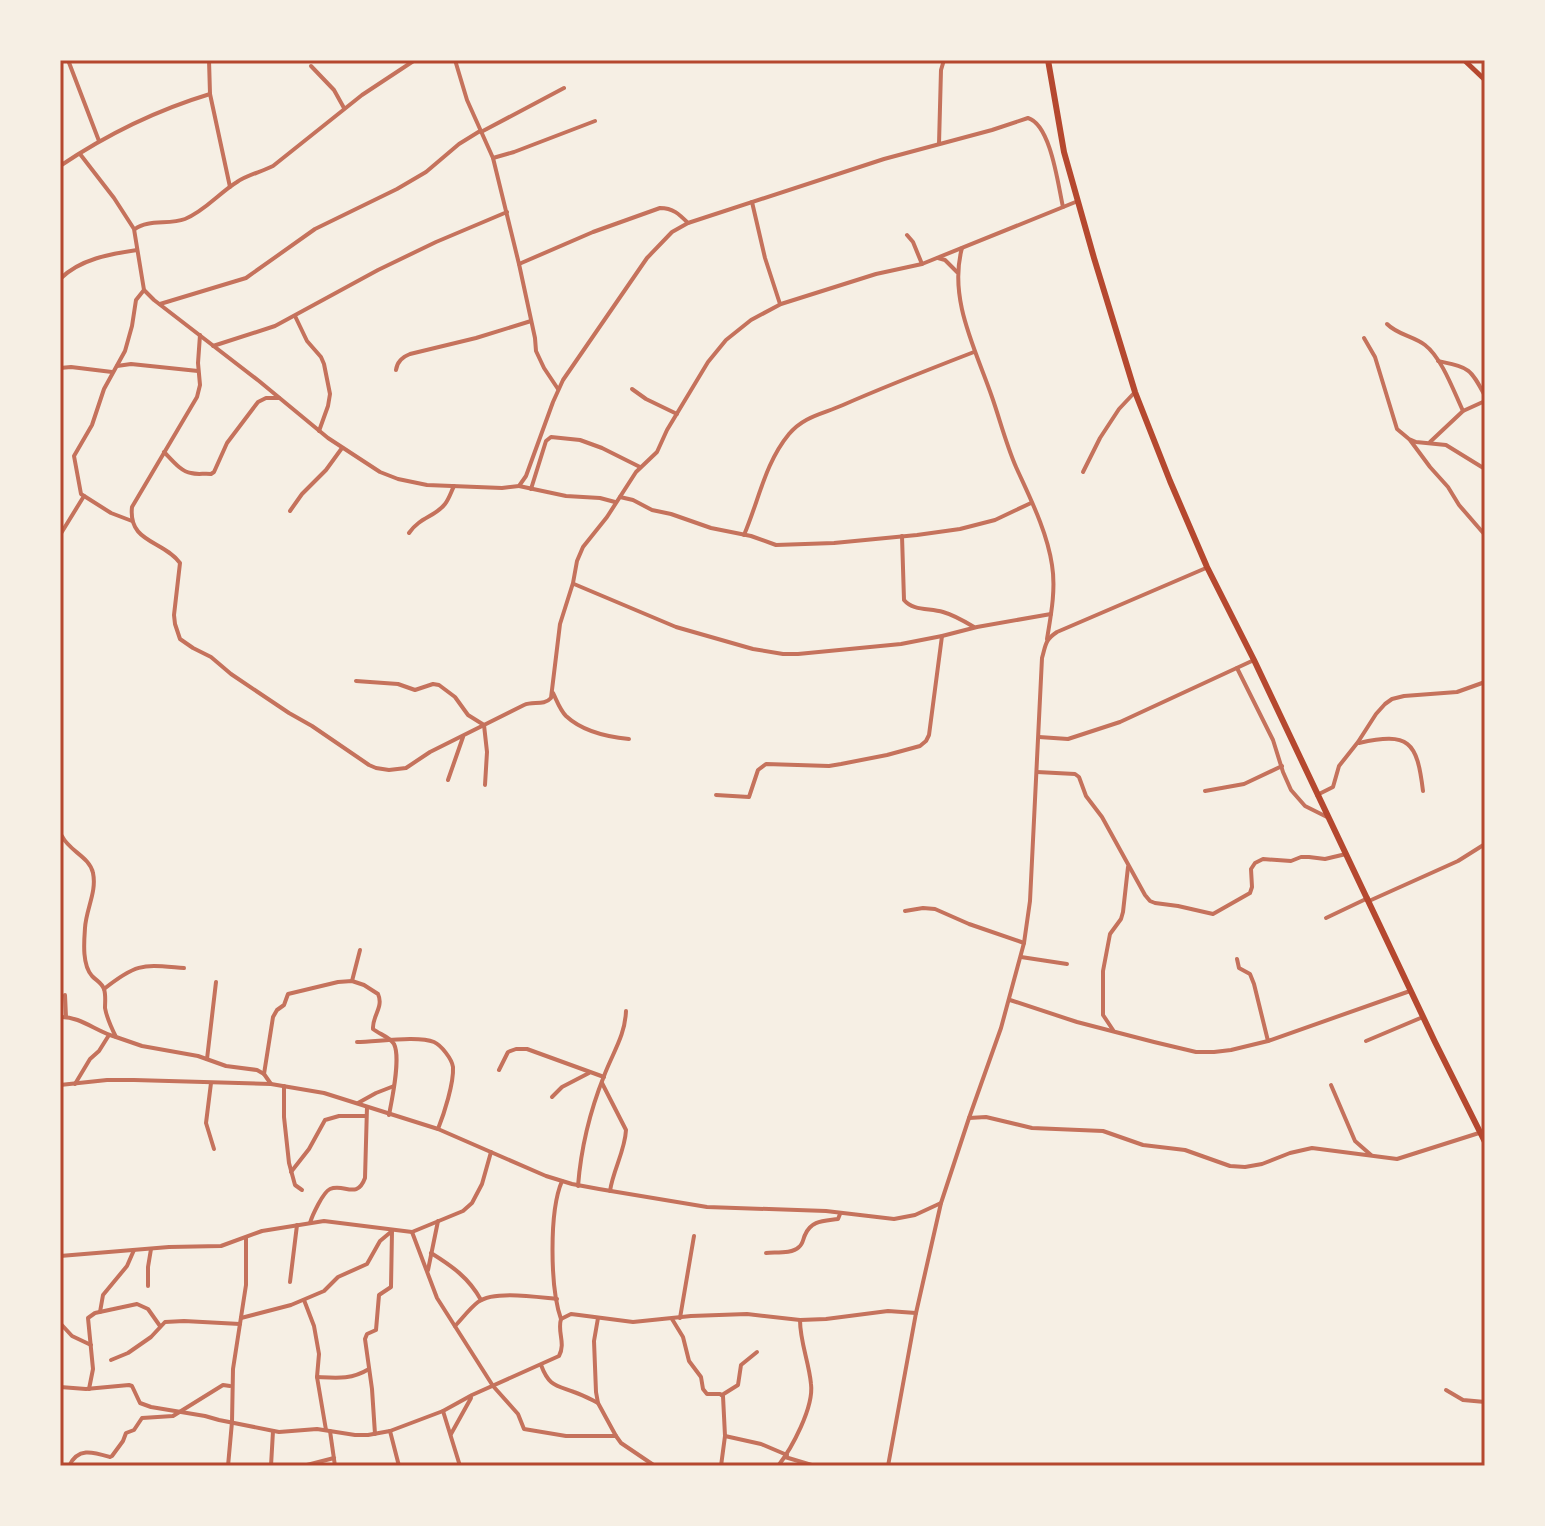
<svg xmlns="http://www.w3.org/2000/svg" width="1545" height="1526" font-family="Inter,sans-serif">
<rect width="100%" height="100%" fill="#f6efe4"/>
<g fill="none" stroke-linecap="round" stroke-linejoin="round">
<!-- minor -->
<g stroke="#c5725c" stroke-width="4">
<polyline points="68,60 99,141"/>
<polyline points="209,60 210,94 230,187"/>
<polyline points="455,60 467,100 493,158 519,264 535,338 536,351 544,368 558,389"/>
<polyline points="311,66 334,90 344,108"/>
<polyline points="481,132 564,88"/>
<polyline points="939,144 941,70 944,60"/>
<polyline points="80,154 114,198 134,229 144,290 154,300 259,381 328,438 380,472 398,479 427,485 502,488 519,486 526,476 553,402 563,380 647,258 672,232 688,223"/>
<polyline points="493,158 514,152 595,121"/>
<path d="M60 166C106 135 157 110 210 94"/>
<polyline points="752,202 765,258 780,304"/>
<path d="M135 229C148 219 169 225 185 219 205 211 219 193 237 182 247 175 261 172 273 166L362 95 415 60"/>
<polyline points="907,235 913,242 922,264"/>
<path d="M962 248C948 299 976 350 992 397 1000 420 1006 444 1016 467 1030 498 1047 531 1052 565 1056 589 1051 615 1047 639"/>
<polyline points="938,258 945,260 957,272"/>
<path d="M519 264 593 232 660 208C673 208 679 214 688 223L884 159 992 130 1028 118C1051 125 1058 185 1063 207"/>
<path d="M60 279C80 259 110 254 137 250"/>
<polyline points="160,304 246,278 315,229 397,189 426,172 459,144 480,131"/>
<polyline points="295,316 307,341 321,357 324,364 330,394 328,406 319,431"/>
<path d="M1387 324C1398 335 1413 336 1425 345 1442 358 1454 392 1463 411"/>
<path d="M200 335 198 363 200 385 197 397 132 507C128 543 163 540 180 563L174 615 175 624 180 639 193 648 211 657 231 674 289 713 312 726 369 765 376 768 389 770 406 768 430 752 524 705C533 701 544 706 551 698L560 624 573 583 577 561 583 547 607 517 636 472 657 452 667 430 708 362 726 340 751 320 781 304 876 274 922 264 1078 201"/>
<polyline points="1364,338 1375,357 1397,429 1409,439 1416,442 1446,445 1485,469"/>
<polyline points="213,346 275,326 378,270 436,242 507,212"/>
<path d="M1438 361C1469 368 1470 367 1485 396"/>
<polyline points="117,366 131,364 198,371"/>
<polyline points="60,368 71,367 112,372"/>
<path d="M396 370C397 362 402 357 410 354L476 338 531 321"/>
<polyline points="632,389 646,399 677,414"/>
<polyline points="1410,440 1430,467 1448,487 1459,505 1485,535"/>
<polyline points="1430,442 1463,411 1485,401"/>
<path d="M164 452C171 459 181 472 191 473 198 475 204 473 211 474L214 472 227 443 258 402 266 398H279"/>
<polyline points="1083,472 1100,438 1119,409 1135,392"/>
<polyline points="519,486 566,496 600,498 615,502"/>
<polyline points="531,489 546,441 551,437 580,440 602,448 640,467"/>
<polyline points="620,497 633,500 652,510 671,514 711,528 751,536 776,545 834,543 917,535 960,529 995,520 1031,503"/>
<polyline points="290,511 302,494 326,470 342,448"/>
<polyline points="132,521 111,513 81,494 74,456 92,425 104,389 125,351 132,326 136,300 144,290"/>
<path d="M409 533C420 517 435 517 445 504 449 499 451 492 454 486"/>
<polyline points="60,535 84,496"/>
<path d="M744 535C759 500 765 463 789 434 804 416 823 414 843 405 886 386 930 369 974 352"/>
<path d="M902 536 904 600C913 611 929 608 943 612 954 615 964 621 974 627"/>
<polyline points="574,584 676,627 753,649 783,654 798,654 901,644 942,636 977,627 1051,614"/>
<polyline points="1237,668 1273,740 1283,772 1291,790 1305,806 1327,817"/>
<polyline points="356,681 398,684 415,690 433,684 439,685 455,697 468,715 484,725 487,752 485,785"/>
<path d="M553 693C557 701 560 710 566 716 582 731 608 737 629 739"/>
<polyline points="1039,737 1068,739 1120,722 1254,660"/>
<path d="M1359 743C1409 732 1417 741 1423 791"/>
<polyline points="1037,772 1075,774 1079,777 1086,796 1102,817 1145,895 1150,901 1155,903 1178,906 1213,914 1250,893 1252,887 1251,869 1255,863 1263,859 1291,861 1301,857 1309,857 1325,859 1346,854"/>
<polyline points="448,780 463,737"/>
<polyline points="1205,791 1244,784 1282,766"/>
<polyline points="716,795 749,797 758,770 766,764 829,766 841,764 887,755 920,746 926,741 929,735 942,636"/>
<polyline points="1317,795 1333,787 1339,766 1358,742 1376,714 1385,704 1392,699 1404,696 1457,692 1485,682"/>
<path d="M62 836C69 851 90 857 93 873 97 892 86 909 85 928 84 942 82 965 92 976 97 981 102 983 104 989 106 995 105 1002 105 1008 107 1019 111 1027 116 1037L142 1046 198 1056 226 1066 257 1070 264 1074 271 1084"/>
<polyline points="1369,901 1458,861 1485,844"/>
<polyline points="905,911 923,908 935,909 969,924 1024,943"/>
<polyline points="1326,918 1368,898"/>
<polyline points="1021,957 1067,964"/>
<polyline points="1237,959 1239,968 1250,974 1254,984 1268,1041"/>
<polyline points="352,981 360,950"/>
<path d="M104 989C138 962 143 965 184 968"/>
<polyline points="65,995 66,1017"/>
<polyline points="1010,1000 1077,1022 1154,1042 1196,1052 1214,1052 1231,1050 1268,1041 1410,991"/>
<path d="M60 1017C80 1016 97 1032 116 1037"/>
<polyline points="1113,1030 1103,1015 1103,971 1110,934 1121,919 1123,912 1128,867"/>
<polyline points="1366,1041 1423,1017"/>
<path d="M357 1042C376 1042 418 1035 434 1042 441 1045 452 1059 453 1067 454 1083 444 1114 438 1129"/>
<polyline points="207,1059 216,982"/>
<polyline points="499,1070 508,1052 516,1049 527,1049 604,1077"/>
<path d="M264 1074 273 1017 277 1010 284 1005 288 994 338 982 352 981 364 985 378 994C384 1007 372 1016 373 1029 379 1034 390 1037 394 1044 401 1058 392 1099 389 1115"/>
<polyline points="211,1083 206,1123 214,1149"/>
<path d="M602 1083 626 1130C625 1151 613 1170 610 1191"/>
<polyline points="75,1084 90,1059 99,1051 109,1035"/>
<polyline points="60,1085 107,1080 134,1080 271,1084 324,1093 438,1129 546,1176 572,1184 599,1189 707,1207 826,1211 894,1219 915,1215 941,1203"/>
<polyline points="1331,1085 1355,1141 1371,1155"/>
<polyline points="284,1086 284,1117 289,1163 295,1185 302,1190"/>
<polyline points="552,1097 562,1087 589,1073"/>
<polyline points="358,1103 376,1093 394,1086"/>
<polyline points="969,1118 986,1117 1032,1128 1103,1131 1143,1145 1185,1150 1230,1166 1245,1167 1262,1164 1290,1153 1312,1148 1397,1159 1479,1133"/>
<polyline points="291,1172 309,1149 325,1120 339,1116 366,1116"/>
<path d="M578 1186C581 1148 590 1111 604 1076 613 1052 625 1036 626 1011"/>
<path d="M310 1223C312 1216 323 1192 330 1189 344 1183 357 1200 365 1178L367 1107"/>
<polyline points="412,1232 437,1298 493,1386 518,1414 524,1429 566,1436 616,1436"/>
<path d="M431 1253C452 1266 469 1278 481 1300"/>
<path d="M766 1253C776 1252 792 1254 799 1247 803 1244 803 1239 805 1235 811 1220 824 1221 838 1219L840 1214"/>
<polyline points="60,1256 169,1247 221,1246 262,1231 324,1221 412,1232 463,1211 472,1203 482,1184 491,1152"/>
<polyline points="428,1270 438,1221"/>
<polyline points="290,1282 297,1225"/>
<polyline points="148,1286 148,1267 151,1249"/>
<polyline points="304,1300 314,1326 319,1354 317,1377 326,1430"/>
<polyline points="100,1312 103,1295 127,1266 134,1250"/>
<polyline points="241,1318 291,1305 324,1291 338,1277 367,1264 380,1241 392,1231"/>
<polyline points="598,1318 594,1341 596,1392 598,1403 616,1436 621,1443 655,1466"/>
<polyline points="680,1318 694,1236"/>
<path d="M561 1319C550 1288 549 1211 562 1181"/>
<polyline points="672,1319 683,1337 689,1361 701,1377 703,1389 707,1394 720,1394 723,1396 725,1436 721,1466"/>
<polyline points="60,1323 72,1336 91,1345"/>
<path d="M455 1326C462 1319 469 1309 478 1302 494 1290 537 1297 557 1299"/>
<polyline points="111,1360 128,1353 151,1337 165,1322 184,1321 240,1324"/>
<path d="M541 1365C549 1386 555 1385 574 1392 583 1395 590 1399 598 1403"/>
<path d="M317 1377C336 1378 351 1380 369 1369"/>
<path d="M60 1387 86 1389 129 1385 132 1386 140 1403 151 1407 205 1416 219 1420 279 1432 317 1429 355 1435H368L390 1431 443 1411 472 1395 559 1356C566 1343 557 1332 561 1319L571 1314 579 1315 633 1322 691 1316 747 1314 800 1320 826 1319 888 1311 916 1313"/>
<polyline points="89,1389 93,1369 88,1318 95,1313 137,1304 148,1309 160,1326"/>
<polyline points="1446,1390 1463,1400 1485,1402"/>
<polyline points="722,1395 738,1385 741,1365 757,1352"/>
<polyline points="443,1411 460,1466"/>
<polyline points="330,1431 335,1466"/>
<polyline points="390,1431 399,1466"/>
<polyline points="375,1434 372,1389 365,1339 367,1334 376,1330 379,1295 391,1287 392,1231"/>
<polyline points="451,1434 471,1398"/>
<polyline points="725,1436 761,1444 787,1455"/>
<polyline points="785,1457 815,1466"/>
<path d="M69 1466C78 1447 93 1452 110 1457L112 1456 123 1441 126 1433 134 1430 142 1418 173 1416 223 1385 230 1386"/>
<polyline points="228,1466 232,1422 233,1369 246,1285 246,1238"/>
<polyline points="271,1466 273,1431"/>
<polyline points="303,1466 334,1458"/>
<path d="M778 1466C792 1448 814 1407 811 1384 809 1362 800 1342 800 1320"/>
</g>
<!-- tertiary -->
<path stroke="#c5725c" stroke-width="4" d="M888 1466 916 1313 941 1203 969 1118 1001 1028 1024 943 1030 901 1042 658C1046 644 1045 640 1057 632L1206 568"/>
<!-- secondary -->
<polyline stroke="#b5482f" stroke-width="5" points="1464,60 1485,80"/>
<!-- trunk -->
<polyline stroke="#b5482f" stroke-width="6" points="1048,60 1064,152 1094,258 1135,392 1170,481 1207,567 1254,660 1435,1042 1485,1142"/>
</g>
<!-- border -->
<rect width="1545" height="1526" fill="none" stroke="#f6efe4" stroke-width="124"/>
<rect x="62" y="62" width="1421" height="1402" fill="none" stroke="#b5482f" stroke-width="3"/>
</svg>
